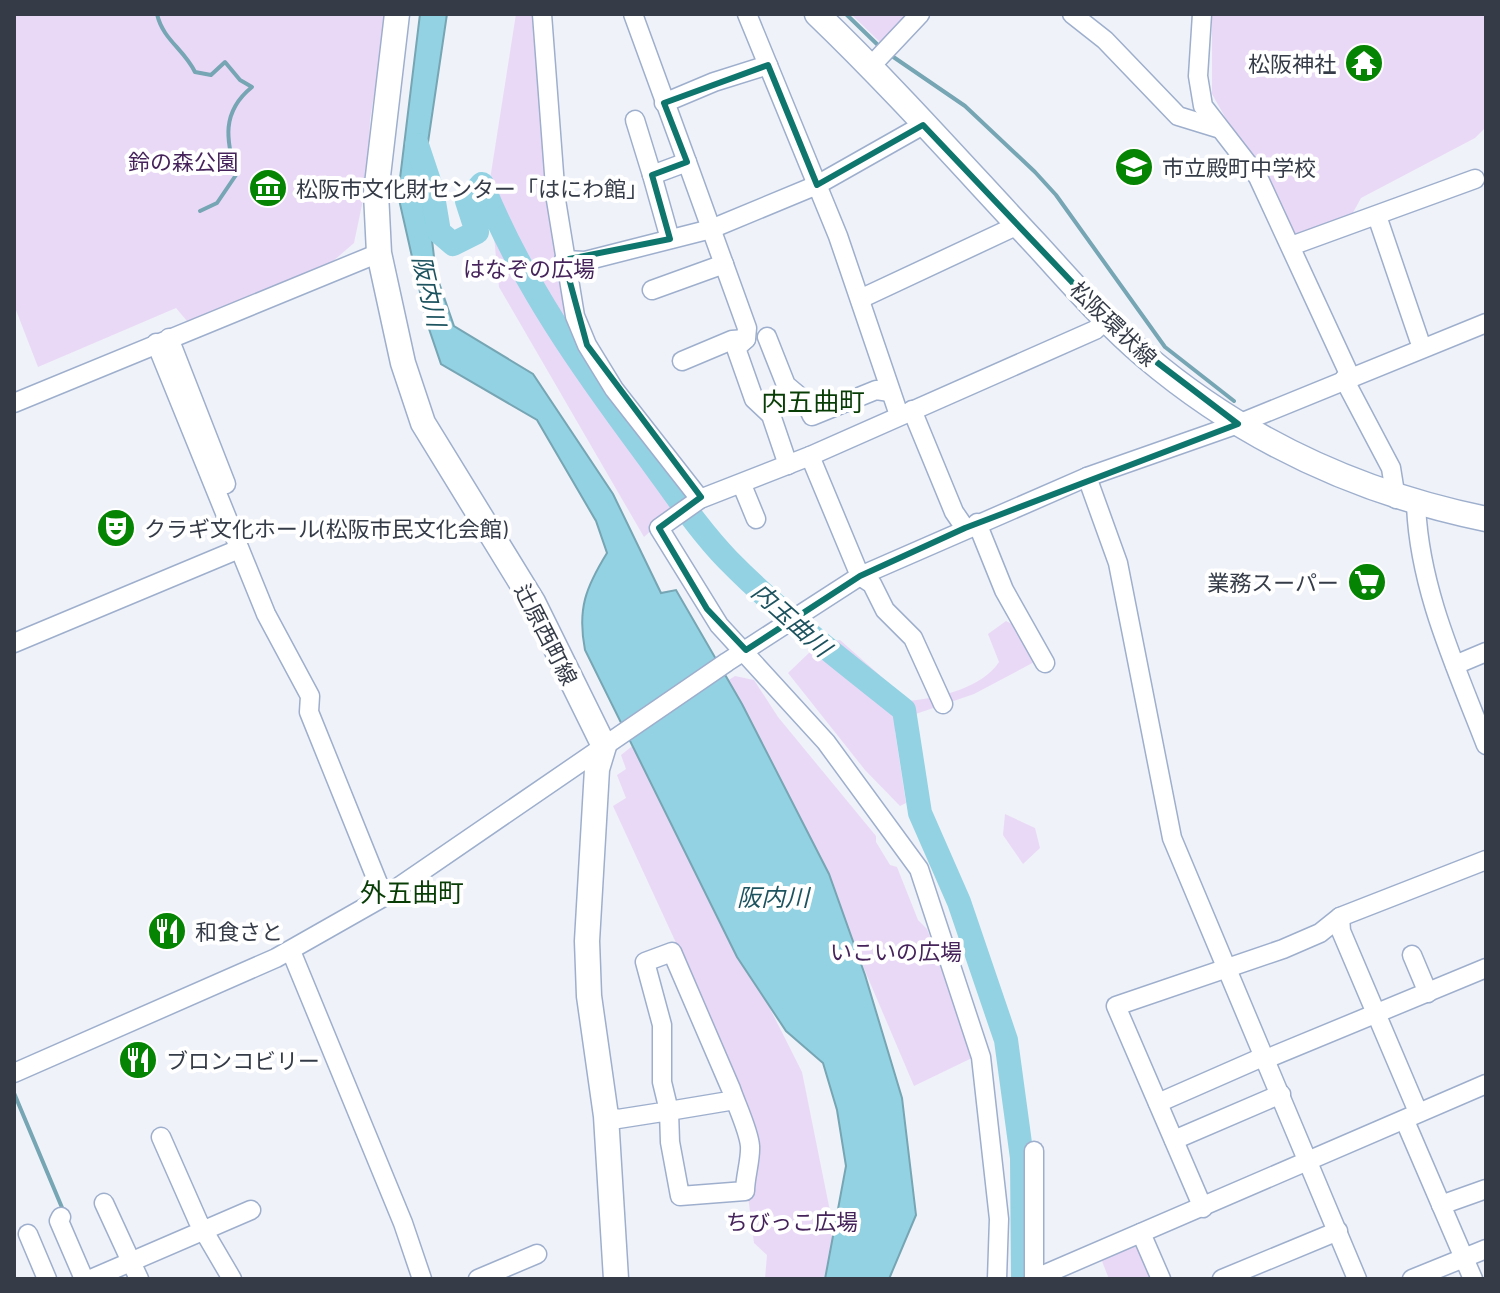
<svg xmlns="http://www.w3.org/2000/svg" width="1500" height="1293" font-family="Barlow,'Noto Sans JP',sans-serif">
<rect width="100%" height="100%" fill="#eff2f9"/>
<!-- green -->
<g fill="#ead9f6">
<polygon points="14,14 387,14 370,120 368,176 354,243 332,262 187,321 176,308 38,367 14,305"/>
<polygon points="516,14 537,14 571,316 690,495 644,537 499,287 489,186"/>
<polygon points="851,14 911,14 883,45"/>
<polygon points="1212,14 1486,14 1486,127 1475,138 1361,198 1350,218 1292,236 1212,94"/>
<path d="M1006 621 1020 628 1038 660 974 694 904 718 895 731 906 803 900 806 865 770 788 673 811 651 801 633 810 626 825 642 840 640 909 701C938 698 982 688 999 662L988 634Z"/>
<polygon points="735,676 754,680 778,717 876,836 876,842 890,865 897,867 918,920 927,929 974,1057 914,1086 820,865 724,683"/>
<polygon points="636,743 802,1072 834,1231 826,1279 765,1279 767,1255 754,1243 748,1196 751,1162 677,945 613,806 626,798 617,775 626,769 621,755"/>
<polygon points="1005,814 1035,828 1040,848 1023,864 1003,835"/>
<polygon points="1135,1241 1156,1279 1109,1279 1100,1256"/>
</g>
<!-- water -->
<path fill="#92d2e2" stroke="#76a5b4" stroke-width="2" d="M420 14H447L427 149V197L436 274 454 326 533 374 613 494 661 593 676 590 742 704 829 874 865 975 902 1098 916 1215 889 1279H825L846 1166 837 1110 823 1063 786 1031 737 957 585 650C577 609 586 587 607 553L596 521 537 420 441 364 427 323 398 195Z"/>
<g fill="none" stroke-linecap="round" stroke-linejoin="round">
<!-- stream -->
<g stroke="#76a5b4" stroke-width="4">
<path d="M157 14C163 40 183 48 195 72L211 75 225 62 240 80 252 87C221 112 226 140 236 175L217 203 200 211"/>
<polyline points="846,14 882,49"/>
<polyline points="889,54 965,106 1035,172 1056,195 1165,347 1234,401"/>
<polyline points="14,1093 63,1210"/>
</g>
<!-- river -->
<path stroke="#92d2e2" stroke-width="24" d="M417 145 432 190 439 232 453 244 477 232 467 201 482 184C522 283 582 368 646 454 672 489 697 528 728 560 783 616 843 661 904 710L920 813 959 902 1006 1040 1022 1158 1023 1279"/>
<defs>
<g id="minor">
<polyline points="542,14 556,200 575,316 587,345 614,389 700,499"/>
<polyline points="633,14 687,162"/>
<polyline points="747,14 838,236 899,415"/>
<polyline points="1072,14 1105,40 1178,116 1217,128"/>
<polyline points="1202,14 1198,76 1203,106 1258,177 1350,376"/>
<polyline points="871,66 920,14"/>
<polyline points="664,103 714,82 768,65"/>
<polyline points="635,120 652,175"/>
<polyline points="1377,216 1422,348"/>
<polyline points="670,239 652,175 687,162 747,328 746,339 736,348 754,399 771,415 788,465"/>
<polyline points="1291,246 1475,179"/>
<polyline points="564,260 585,261 711,229 817,185 923,125"/>
<polyline points="652,290 724,264"/>
<polyline points="860,299 1018,225"/>
<polyline points="767,337 786,385 805,401 812,416 876,390 890,392"/>
<polyline points="169,338 226,484"/>
<polyline points="156,343 266,614 310,696 309,712 378,883 387,895"/>
<polyline points="682,361 732,340 746,339"/>
<polyline points="1344,379 1391,468 1396,499"/>
<polyline points="14,403 379,253"/>
<polyline points="912,410 954,512 965,528"/>
<polyline points="810,456 1095,330 1106,320"/>
<polyline points="1087,477 1118,563 1172,838 1357,1279"/>
<polyline points="742,485 756,519"/>
<path d="M1416 504C1419 589 1456 667 1486 745"/>
<polyline points="977,523 1004,590 1045,663"/>
<polyline points="14,643 239,549"/>
<polyline points="1455,665 1486,652"/>
<polyline points="943,704 913,638 885,610 872,584 860,576 810,456 700,499 659,528 719,625 826,742 919,869 981,1057 999,1219 997,1279"/>
<polyline points="1340,917 1341,931 1415,1105"/>
<polyline points="291,951 403,1223 422,1279"/>
<polyline points="1412,955 1428,993"/>
<polyline points="1266,1059 1486,968"/>
<polyline points="14,1073 276,958 387,895 727,662 860,576 1087,477 1238,424 1486,323"/>
<polyline points="1158,1103 1265,1056"/>
<path d="M606 1116 618 1119 669 1111 670 1142 680 1196 745 1191C745 1177 751 1159 750 1146 749 1131 736 1104 731 1089L672 952 645 962 662 1025V1082L669 1111 735 1100"/>
<polyline points="1405,1121 1473,1279"/>
<polyline points="161,1137 198,1221 232,1279"/>
<polyline points="1174,1140 1281,1094"/>
<polyline points="104,1203 139,1279"/>
<polyline points="1441,1205 1486,1189"/>
<polyline points="1203,1208 1116,1006 1283,949 1320,933 1340,917 1486,860"/>
<polyline points="61,1217 59,1221 84,1279"/>
<polyline points="1141,1233 1161,1279"/>
<polyline points="28,1234 47,1279"/>
<polyline points="91,1279 251,1210"/>
<polyline points="478,1279 537,1254"/>
<polyline points="1034,1279 1486,1084"/>
<polyline points="1034,1279 1034,1151"/>
<polyline points="1222,1279 1338,1231"/>
<polyline points="1412,1279 1486,1249"/>
</g>
<g id="major">
<polyline points="397,14 376,193 379,253 403,363 423,423 533,602 604,746 597,769 587,941 589,996 606,1116 616,1279"/>
<path d="M817 14C893 87 963 166 1035 243 1070 281 1105 322 1145 356 1244 440 1359 493 1486 519"/>
</g>
</defs>
<!-- minor casing -->
<use href="#minor" stroke="#9eafcd" stroke-width="21"/>
<!-- major casing -->
<use href="#major" stroke="#9eafcd" stroke-width="27"/>
<!-- minor -->
<use href="#minor" stroke="#fff" stroke-width="18"/>
<!-- major -->
<use href="#major" stroke="#fff" stroke-width="24"/>
</g>
<!-- marked area -->
<path fill="none" stroke="#0f766e" stroke-width="6" stroke-linejoin="round" d="M768 65 817 185 923 125 1125 338 1238 424 965 528 860 576 746 650 707 609 659 528 701 497 587 345 564 260 670 239 652 175 687 162 664 103Z"/>
<!-- icons -->
<defs>
<symbol id="temple-disc" viewBox="-11 -11 22 22"><circle r="9.5" fill="#048402" stroke="#fff"/><path d="M0-6L5-2H3V0L6.5 2.5H4V6H1.5V3h-3V6H-4V2.5H-6.5L-3 0V-2H-5Z" fill="#fff"/></symbol>
<symbol id="school-disc" viewBox="-11 -11 22 22"><circle r="9.5" fill="#048402" stroke="#fff"/><path d="M0-5L7-2L0 1L-7-2ZM-4 1L0 2.5L4 1V4Q0 6-4 4Z" fill="#fff"/></symbol>
<symbol id="museum-disc" viewBox="-11 -11 22 22"><circle r="9.5" fill="#048402" stroke="#fff"/><path d="M0-6L6-3V-2H-6V-3ZM-5-1h2V3h-2ZM-1-1h2V3h-2ZM3-1h2V3H3ZM-6 4H6V6H-6Z" fill="#fff"/></symbol>
<symbol id="theatre-disc" viewBox="-11 -11 22 22"><circle r="9.5" fill="#048402" stroke="#fff"/><path d="M-5-5.5Q0-4 5-5.5V0Q5 5 0 6Q-5 5-5 0ZM-3.3-2.5H-1v1.5H-3.3ZM1-2.5H3.3v1.5H1ZM-2.8 1Q0 5.5 2.8 1Z" fill="#fff"/></symbol>
<symbol id="supermarket-disc" viewBox="-11 -11 22 22"><circle r="9.5" fill="#048402" stroke="#fff"/><path d="M-6-5.5h2.5l.6 2H6L4.5 2H-2.5L-4.4-4H-6ZM-1.5 3.2a1.3 1.3 0 1 0 .1 0ZM3 3.2a1.3 1.3 0 1 0 .1 0Z" fill="#fff"/></symbol>
<symbol id="restaurant-disc" viewBox="-11 -11 22 22"><circle r="9.5" fill="#048402" stroke="#fff"/><path d="M-5-6h1v4h1v-4h1v4h1v-4h1v5L-1.5 .5V6h-2V.5L-5-1ZM5-6V6H3V1.5H1.5Q1.5-4 5-6Z" fill="#fff"/></symbol>
</defs>
<g fill-rule="evenodd">
<use href="#temple-disc" x="1342" y="41" width="44" height="44"/>
<use href="#school-disc" x="1112" y="145" width="44" height="44"/>
<use href="#museum-disc" x="246" y="166" width="44" height="44"/>
<use href="#theatre-disc" x="94" y="506" width="44" height="44"/>
<use href="#supermarket-disc" x="1345" y="560" width="44" height="44"/>
<use href="#restaurant-disc" x="145" y="909" width="44" height="44"/>
<use href="#restaurant-disc" x="116" y="1038" width="44" height="44"/>
</g>
<g text-anchor="middle" dominant-baseline="central" stroke-width="8" stroke-linejoin="round" paint-order="stroke">
<!-- poi labels -->
<g font-size="22" fill="#353c48" stroke="#fff" text-anchor="start">
<text x="1336" y="63" text-anchor="end">松阪神社</text>
<text x="1162" y="167">市立殿町中学校</text>
<text x="296" y="188">松阪市文化財センター「はにわ館」</text>
<text x="144" y="528">クラギ文化ホール(松阪市民文化会館)</text>
<text x="1339" y="582" text-anchor="end">業務スーパー</text>
<text x="195" y="931">和食さと</text>
<text x="166" y="1060">ブロンコビリー</text>
</g>
<!-- park labels -->
<g font-size="22" fill="#46245b" stroke="#fff">
<text x="183" y="161">鈴の森公園</text>
<text x="529" y="268">はなぞの広場</text>
<text x="896" y="951">いこいの広場</text>
<text x="792" y="1221">ちびっこ広場</text>
</g>
<!-- street labels -->
<g font-size="22" fill="#353c48" stroke="#fff">
<text transform="translate(1114 323) rotate(44)">松阪環状線</text>
<text transform="translate(547 634) rotate(63)">辻原西町線</text>
</g>
<!-- water labels -->
<g font-size="24" font-style="italic" fill="#1d535f" stroke="#fff">
<text transform="translate(430 291) rotate(77)">阪内川</text>
<text transform="translate(792 619) rotate(42)">内玉曲川</text>
<text x="773" y="896">阪内川</text>
</g>
<!-- quarter labels -->
<g font-size="26" fill="#083e06" stroke="#fff">
<text x="813" y="400">内五曲町</text>
<text x="412" y="891">外五曲町</text>
</g>
</g>
<!-- border -->
<rect width="1500" height="1293" fill="none" stroke="#353c48" stroke-width="32"/>
</svg>
